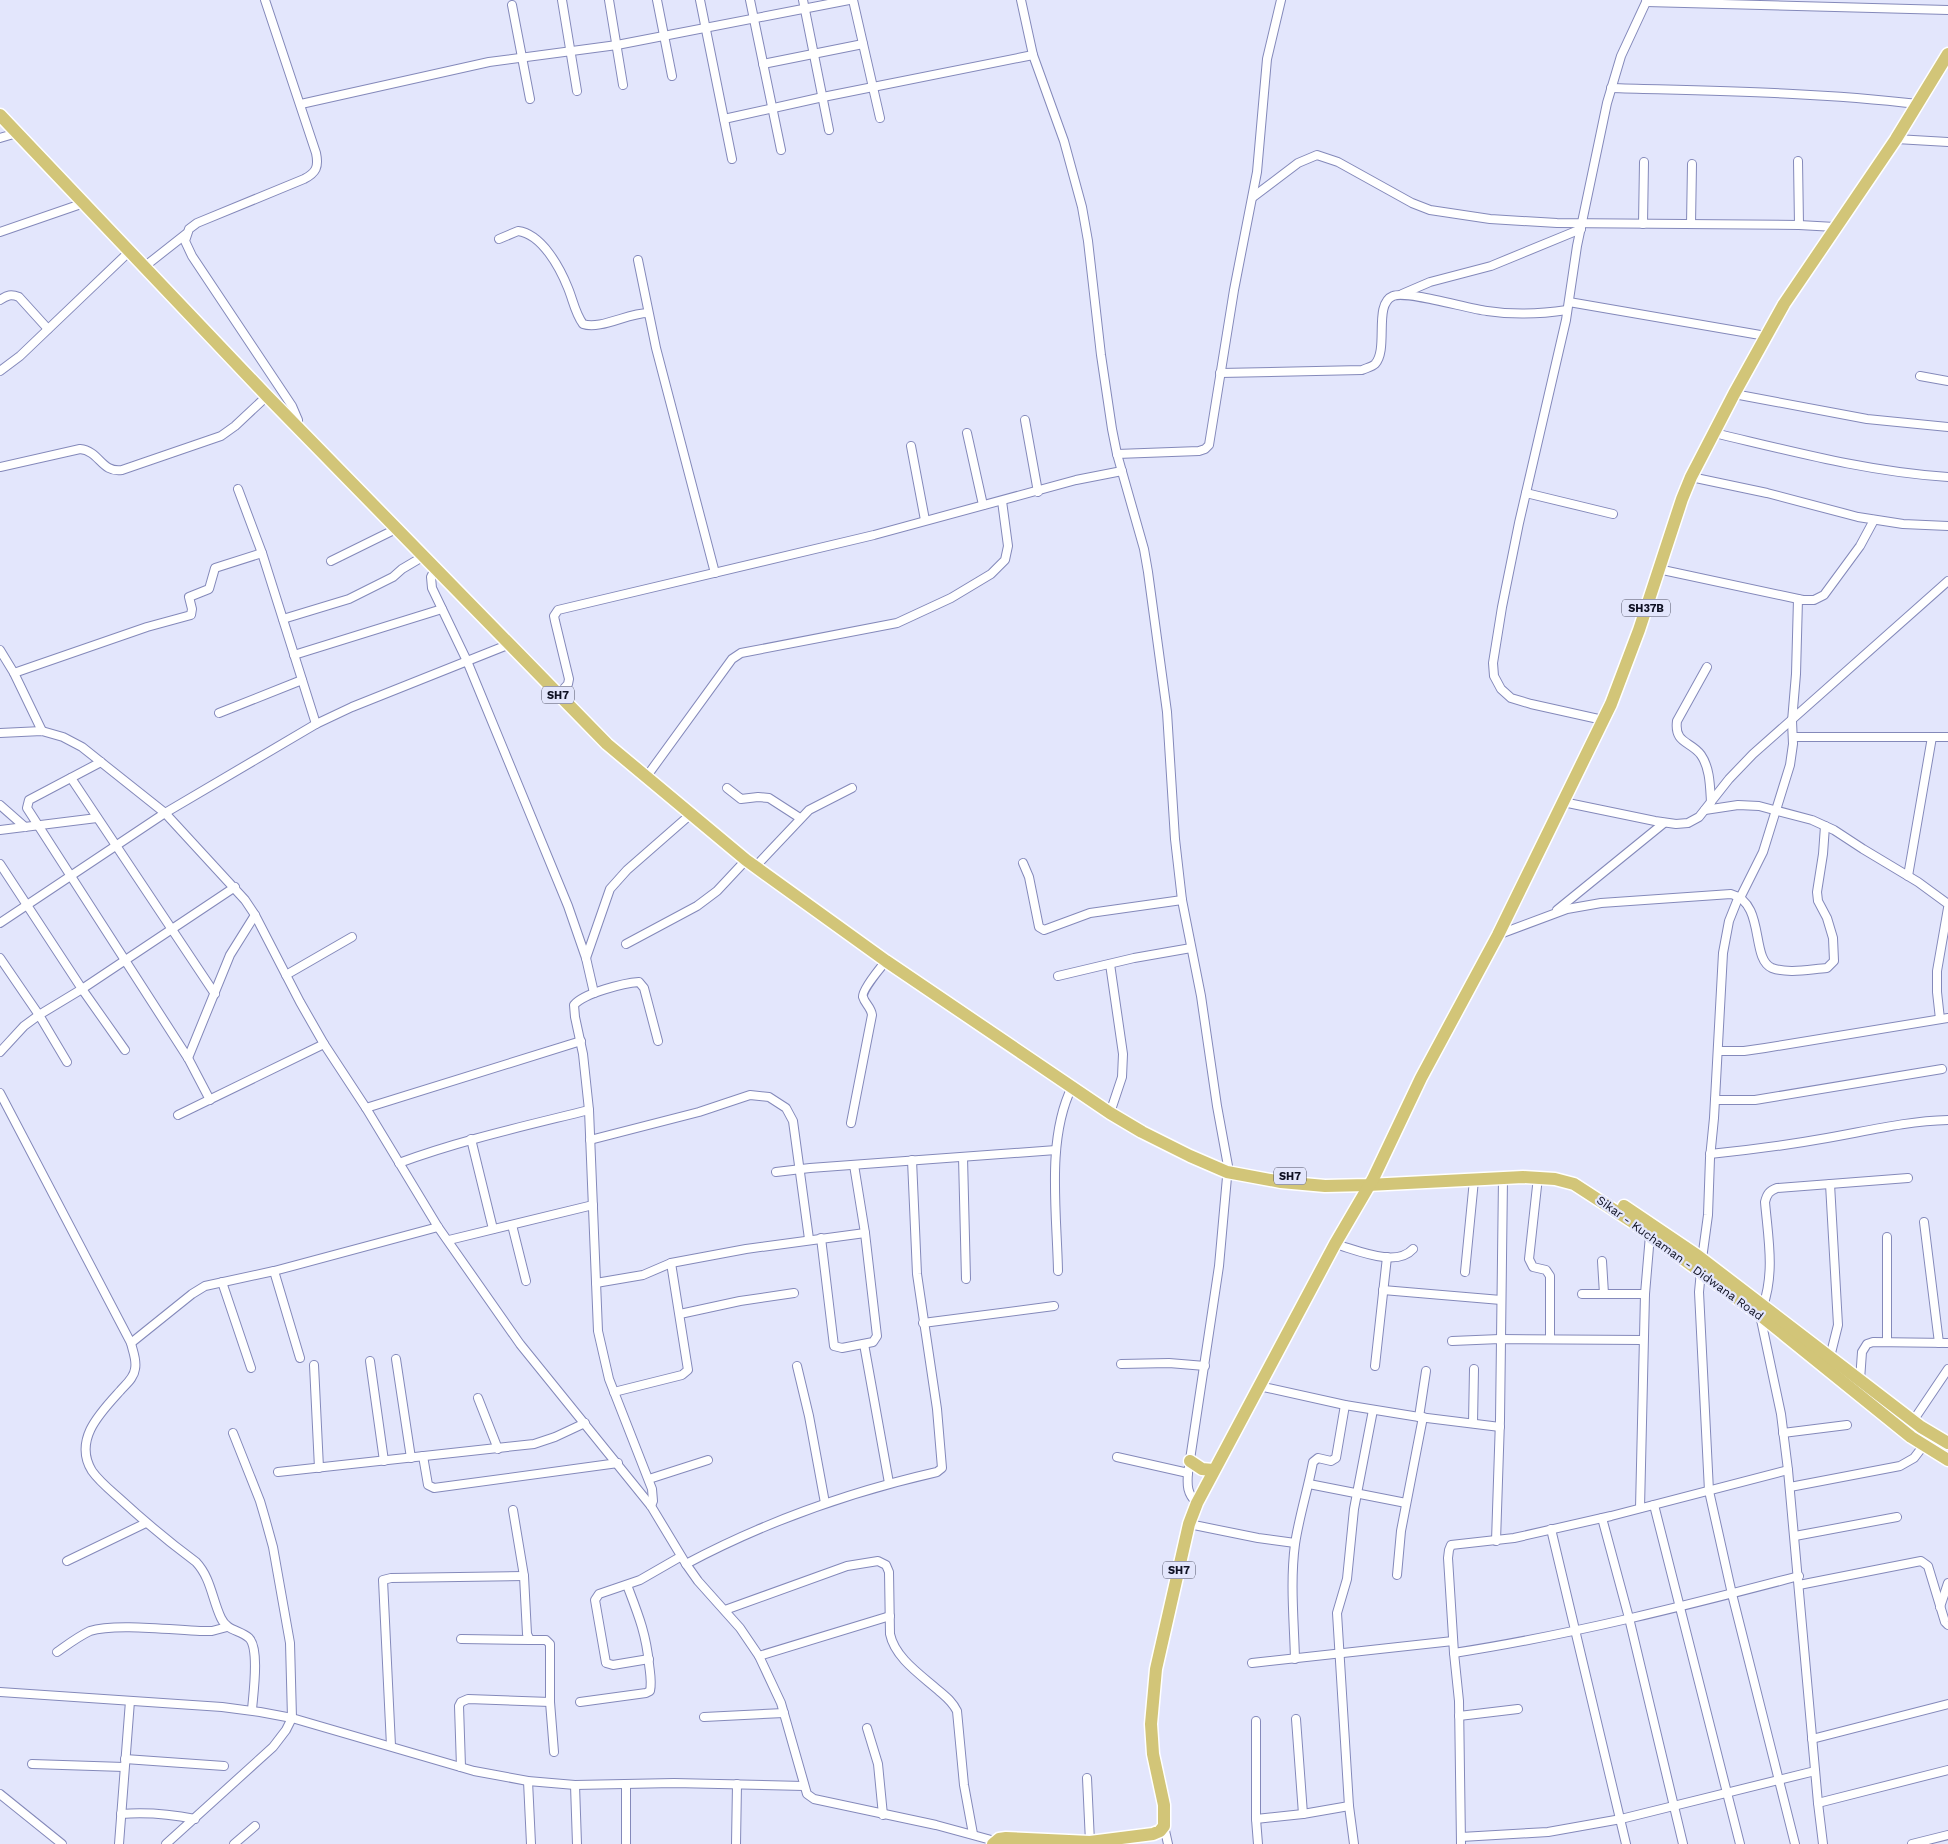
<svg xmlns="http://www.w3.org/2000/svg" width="1948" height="1844" font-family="'Work Sans',sans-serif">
<rect width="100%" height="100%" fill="#e3e6fc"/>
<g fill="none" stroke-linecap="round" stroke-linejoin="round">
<defs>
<g id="minor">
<path d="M265 0 316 153C319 167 316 173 304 179L197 223 189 229 185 241 192 256 292 406 298 420V427"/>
<polyline points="562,0 577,91"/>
<polyline points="609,0 623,85"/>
<polyline points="657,0 672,76"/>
<polyline points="700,0 732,159"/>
<polyline points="750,0 781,150"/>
<polyline points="803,0 829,130"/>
<polyline points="853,0 880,118"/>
<path d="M1021 0 1033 55 1064 141 1082 207 1088 241 1101 355 1112 429 1117 454 1144 549 1148 572 1167 712 1175 839 1182 900 1201 996 1217 1106 1228 1166 1219 1266 1188 1473C1187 1485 1187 1494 1197 1503"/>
<polyline points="1646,2 1948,10"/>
<polyline points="512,5 530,99"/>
<polyline points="763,64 863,44"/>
<path d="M1611 88C1714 91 1816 92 1918 104"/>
<polyline points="301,104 489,62 617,45 849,0"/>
<polyline points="724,119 823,97 1033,55"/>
<polyline points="0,138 17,133"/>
<polyline points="1896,139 1948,142"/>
<polyline points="1798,161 1799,225"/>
<polyline points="1253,197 1298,163 1317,155 1338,162 1412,203 1430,210 1490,219 1557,223 1799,225 1835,227"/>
<polyline points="1643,224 1644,162"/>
<polyline points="1691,224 1692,164"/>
<polyline points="0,232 84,203"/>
<path d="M499 239 518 231C542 234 560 268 568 288 573 300 575 313 583 324 600 330 628 313 648 313"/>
<polyline points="638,260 656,348 715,573"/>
<polyline points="144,267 186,234"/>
<polyline points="1402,294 1430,282 1491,266 1581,229"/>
<path d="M0 300C7 295 11 294 19 297L48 329"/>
<polyline points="1569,302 1766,336"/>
<polyline points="0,371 20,356 130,251"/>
<path d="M1220 373 1362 370C1366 368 1372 367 1375 364 1389 349 1373 304 1393 296 1407 290 1468 309 1487 311 1513 315 1541 314 1567 310"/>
<polyline points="1920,376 1948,381"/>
<polyline points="1734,394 1867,419 1948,427"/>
<polyline points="1025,420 1038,492"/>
<polyline points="967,433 983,505"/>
<path d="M1714 433C1791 451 1868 472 1948 477"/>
<polyline points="911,446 925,520"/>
<polyline points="1117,454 1199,451 1205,449 1209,445 1234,290 1257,172 1267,59 1281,0"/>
<path d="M0 467 80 449C100 451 101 473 122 470L221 436 235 426 267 396"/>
<polyline points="1691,477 1767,493 1858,517 1903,524 1948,526"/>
<polyline points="238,489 262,553 316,724"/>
<polyline points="1526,493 1613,514"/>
<polyline points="331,561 396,529"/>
<polyline points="436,567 431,577 432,588 467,661 568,906 586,958 594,993"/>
<polyline points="1658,569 1803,600 1814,600 1824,595 1860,546 1874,520"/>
<polyline points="283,619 349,599 393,577 402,569 424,556"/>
<polyline points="0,650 14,673 42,731"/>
<polyline points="294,655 442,609"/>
<path d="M1707 667 1677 721C1674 744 1691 741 1701 755 1710 768 1710 786 1711 802"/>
<polyline points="14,673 147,627 191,615 192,609 189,597 209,589 215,568 262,553"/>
<polyline points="558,695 568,684 569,679 555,621 554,616 558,610 874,535 1076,480 1122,471"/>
<polyline points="219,713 302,680"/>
<polyline points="1603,720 1531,704 1511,698 1501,689 1494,676 1493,663 1502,607 1519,523 1566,320 1577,246 1607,103 1621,56 1647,0"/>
<polyline points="0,733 42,731 63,737 82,747 165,813 245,900 255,915 300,1002 324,1044 366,1108 438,1227 520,1344 651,1506 686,1564 698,1581 740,1628 759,1656 781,1703 807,1794 814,1799 936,1825 995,1841"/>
<polyline points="1793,737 1948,737"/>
<polyline points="101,762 29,800 27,808 188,1058 210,1100"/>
<polyline points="647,776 732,659 741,653 897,623 951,598 991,574 1005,560 1008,546 1002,501"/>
<polyline points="71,778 215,994"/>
<polyline points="727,788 741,799 758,797 769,798 800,818"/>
<polyline points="1563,802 1655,821 1676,824 1688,823 1699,817 1729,779 1753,754 1948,581"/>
<polyline points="0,805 25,827"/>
<polyline points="1705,810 1738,805 1759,806 1812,820 1834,830 1863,849 1918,882 1948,904"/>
<polyline points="0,830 97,818"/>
<polyline points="1023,863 1029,877 1039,927 1044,930 1090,913 1182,900"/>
<polyline points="0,864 82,989 125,1050"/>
<polyline points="755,867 809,810 852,788"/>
<polyline points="1908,876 1932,737"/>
<polyline points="1557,910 1664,823"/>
<polyline points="0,923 165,813 316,724 352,707 510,644"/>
<path d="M1500 934 1567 909 1601 903 1731 894C1766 903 1750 959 1772 968 1788 974 1811 969 1827 968L1834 961 1833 938 1827 918 1818 901 1817 892 1823 854 1825 826"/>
<polyline points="626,944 697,906 717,891 746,860"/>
<polyline points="0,958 39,1015 67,1062"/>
<polyline points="586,958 610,889 627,870 691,814"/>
<polyline points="286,975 352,937"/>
<polyline points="1058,976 1134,958 1191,948"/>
<polyline points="1940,1019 1937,992 1937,971 1948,908"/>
<polyline points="1718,1051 1744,1051 1765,1048 1948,1018"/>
<polyline points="0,1052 24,1026 39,1015 82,989 235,887"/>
<polyline points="188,1058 230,955 255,915"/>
<path d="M0 1093 131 1343C133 1352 137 1360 135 1369 134 1378 126 1384 120 1391 100 1413 73 1440 92 1471 99 1481 110 1490 119 1498 144 1521 169 1542 196 1562 211 1578 212 1599 221 1618 227 1631 240 1630 249 1638 260 1649 253 1695 252 1710"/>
<polyline points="1715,1100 1755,1100 1942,1069"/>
<polyline points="366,1108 581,1041"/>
<polyline points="1110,1113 1122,1077 1123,1054 1110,964"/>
<polyline points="178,1115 324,1044"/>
<path d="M851 1123 872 1015C871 1007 865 1004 863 997 861 991 881 967 886 961"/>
<polyline points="471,1139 493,1229"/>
<polyline points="590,1140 699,1112 750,1095 769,1097 786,1108 793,1121 809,1239"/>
<path d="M1710 1154C1750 1150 1788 1145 1827 1138 1867 1131 1907 1121 1948 1120"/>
<polyline points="963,1157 966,1279"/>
<path d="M399 1163C461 1140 525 1126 589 1110"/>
<polyline points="776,1172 810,1168 1056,1150"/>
<polyline points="1538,1177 1529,1259 1533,1267 1546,1270 1550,1276 1550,1339"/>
<polyline points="1830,1184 1838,1325 1830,1357"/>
<polyline points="1924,1222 1939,1343"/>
<polyline points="512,1225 526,1281"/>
<polyline points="1887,1237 1887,1342"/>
<polyline points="821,1238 834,1346 842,1348 873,1342 877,1336 865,1233 854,1165"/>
<polyline points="449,1240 593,1205"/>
<path d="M1335 1244C1357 1250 1396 1268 1413 1249"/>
<polyline points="1702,1259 1708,1215 1710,1158 1714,1118 1723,953 1729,921 1737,901 1741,896 1763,852 1790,765 1793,744 1792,721 1796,674 1798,599"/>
<polyline points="1602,1261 1604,1294"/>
<polyline points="274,1271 300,1358"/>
<path d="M1058 1271C1057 1214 1046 1139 1072 1087"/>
<polyline points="1701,1271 1699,1292 1709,1491 1732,1594 1795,1844"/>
<polyline points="1465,1272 1474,1180"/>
<polyline points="222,1282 251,1368"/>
<polyline points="596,1283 643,1275 671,1263 746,1249 865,1233"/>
<polyline points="1383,1290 1501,1300"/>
<polyline points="1582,1294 1645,1294"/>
<path d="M1763 1306C1775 1272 1768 1237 1765 1202 1767 1194 1769 1191 1777 1188L1908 1178"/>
<polyline points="680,1314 740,1301 794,1293"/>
<polyline points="1760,1315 1781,1414 1788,1470 1818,1803 1823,1844"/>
<polyline points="923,1323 1054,1306"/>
<polyline points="1452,1341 1500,1339 1643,1340"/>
<polyline points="131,1343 192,1294 205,1286 274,1271 438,1227"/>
<polyline points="864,1344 889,1483"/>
<polyline points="396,1359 411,1458"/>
<polyline points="370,1361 384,1461"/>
<polyline points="1121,1364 1169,1363 1205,1366"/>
<polyline points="314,1365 319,1468"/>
<polyline points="797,1366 809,1416 825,1503"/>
<polyline points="1375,1366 1387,1257"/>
<polyline points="1860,1380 1862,1352 1867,1344 1873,1342 1948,1343"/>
<polyline points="1259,1386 1345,1405 1419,1417 1500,1427"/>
<polyline points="614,1392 682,1375 688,1370 671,1263"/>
<polyline points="478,1398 498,1449"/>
<polyline points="1419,1417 1426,1371"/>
<polyline points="1913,1421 1948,1369"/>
<polyline points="1473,1423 1474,1369"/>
<polyline points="1783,1433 1847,1425"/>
<polyline points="423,1456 428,1485 434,1488 618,1463"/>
<polyline points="1117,1457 1188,1473"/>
<polyline points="278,1472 534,1444 555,1437 585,1423"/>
<polyline points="649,1479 708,1460"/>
<polyline points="1309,1484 1406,1503"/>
<polyline points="1790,1487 1900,1466 1914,1458 1924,1445"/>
<polyline points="1654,1505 1740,1844"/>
<path d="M651 1506 653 1501 652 1489 609 1379 598 1331 589 1110 583 1054 575 1017 574 1005C584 993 624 983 639 982L644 988 658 1041"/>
<polyline points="1640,1508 1645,1294 1650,1235"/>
<polyline points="513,1510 524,1576 527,1634 530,1640 546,1640 550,1644 550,1702 554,1752"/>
<polyline points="1602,1518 1629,1618 1683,1844"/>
<polyline points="1189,1524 1258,1538 1295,1543"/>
<polyline points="1551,1529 1626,1844"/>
<polyline points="1795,1536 1897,1517"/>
<polyline points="1496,1541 1500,1420 1503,1178"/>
<polyline points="67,1561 146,1523"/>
<path d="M686 1564C765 1522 849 1492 937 1472L942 1468 937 1409 917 1274 912 1160"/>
<polyline points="1397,1575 1401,1531 1423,1417"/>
<polyline points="1799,1585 1921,1561 1928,1566 1945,1622 1948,1625"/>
<polyline points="1940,1607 1948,1583"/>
<path d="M725 1610 847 1566 878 1561 886 1565 889 1572 890 1634C895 1658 921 1675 938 1690 946 1697 952 1701 957 1711L964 1785 973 1834"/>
<polyline points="461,1639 530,1640"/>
<path d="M57 1652C67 1645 79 1636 90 1631 114 1623 173 1630 200 1631H212L227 1627"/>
<path d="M1454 1653C1570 1635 1685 1606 1799 1576"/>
<polyline points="759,1656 890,1616"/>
<polyline points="649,1659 613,1665 606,1663 595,1600 599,1594 640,1580 680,1557"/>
<path d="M1295 1659C1294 1621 1290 1582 1295 1544 1299 1517 1308 1489 1313 1462L1318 1458 1331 1461 1336 1458 1345 1405"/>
<polyline points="1252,1663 1453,1641"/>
<polyline points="0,1692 222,1707 260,1712 292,1718 474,1771 528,1781 575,1785 674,1783 804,1786"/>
<path d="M580 1702 646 1693 650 1691C652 1682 650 1673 649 1664 646 1633 638 1614 627 1585"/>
<polyline points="1459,1716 1518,1709"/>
<polyline points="704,1717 784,1713"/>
<polyline points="1296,1719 1303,1814"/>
<polyline points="1256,1721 1256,1819 1258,1844"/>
<polyline points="867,1728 878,1764 883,1815"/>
<polyline points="1812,1739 1948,1704"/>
<polyline points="391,1746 383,1580 391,1578 524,1576"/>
<polyline points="125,1759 224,1766"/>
<polyline points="32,1764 124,1767"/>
<polyline points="461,1767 459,1706 461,1702 468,1699 550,1702"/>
<polyline points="1087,1778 1090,1842"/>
<polyline points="528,1781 531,1844"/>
<polyline points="575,1785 577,1844"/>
<polyline points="0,1794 62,1844"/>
<polyline points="1818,1803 1948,1770"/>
<path d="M121 1814C147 1812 170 1814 195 1819"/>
<polyline points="1256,1819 1303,1814 1349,1806"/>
<polyline points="1164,1826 1168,1844"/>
<polyline points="1461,1837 1548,1832 1621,1819 1815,1771"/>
<polyline points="119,1844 130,1701"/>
<polyline points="166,1844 273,1747 286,1730 292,1718 290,1643 273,1547 265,1518 260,1501 233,1433"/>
<polyline points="234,1844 255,1826"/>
<polyline points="626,1844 626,1785"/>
<polyline points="736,1844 737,1784"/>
<polyline points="1354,1844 1349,1806 1337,1613 1347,1579 1354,1509 1373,1410"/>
<polyline points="1461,1844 1459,1701 1454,1653 1448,1558 1449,1550 1451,1545 1514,1538 1611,1516 1788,1470"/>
<polyline points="1912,1844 1948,1835"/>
</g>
<g id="primary">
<polyline points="0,115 267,396 607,744 746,860 886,961 1110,1113 1142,1132 1190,1156 1227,1172 1281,1182 1325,1186 1368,1185 1523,1177 1555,1179 1574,1184 1631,1221 1760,1315 1911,1437 1948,1460"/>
<polyline points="1624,1206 1698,1256 1921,1427 1948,1443"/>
<polyline points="1190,1461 1202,1469 1213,1470"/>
<polyline points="993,1844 999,1839 1006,1838 1090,1842 1153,1834 1160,1831 1164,1826 1164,1805 1153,1754 1151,1724 1156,1669 1189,1524 1197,1503 1335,1244 1373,1179 1421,1078 1498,935 1611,704 1639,630 1682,499 1691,477 1734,394 1784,304 1896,139 1948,54"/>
</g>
</defs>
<!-- minor casing -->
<use href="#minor" stroke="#8489ba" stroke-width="10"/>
<!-- primary casing -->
<use href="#primary" stroke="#fff" stroke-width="15"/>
<!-- minor -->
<use href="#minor" stroke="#fff" stroke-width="8"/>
<!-- primary -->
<use href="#primary" stroke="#d2c578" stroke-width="12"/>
</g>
<g text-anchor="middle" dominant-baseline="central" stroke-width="4.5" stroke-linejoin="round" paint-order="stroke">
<!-- shield labels -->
<g fill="#e3e6fc" stroke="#4f5164" stroke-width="1">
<rect x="1622" y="599.5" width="48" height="17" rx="4"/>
<rect x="542" y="686.5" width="32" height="17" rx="4"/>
<rect x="1274" y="1167.5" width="32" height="17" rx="4"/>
<rect x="1163" y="1561.5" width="32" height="17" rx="4"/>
</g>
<g font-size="11" font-weight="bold" fill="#0f1123">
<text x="1646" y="608">SH37B</text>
<text x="558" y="695">SH7</text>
<text x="1290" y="1176">SH7</text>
<text x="1179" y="1570">SH7</text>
</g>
<!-- street labels -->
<g font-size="12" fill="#0f1123" stroke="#e3e6fc">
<text transform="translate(1680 1258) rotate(36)">Sikar - Kuchaman - Didwana Road</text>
</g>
</g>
</svg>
